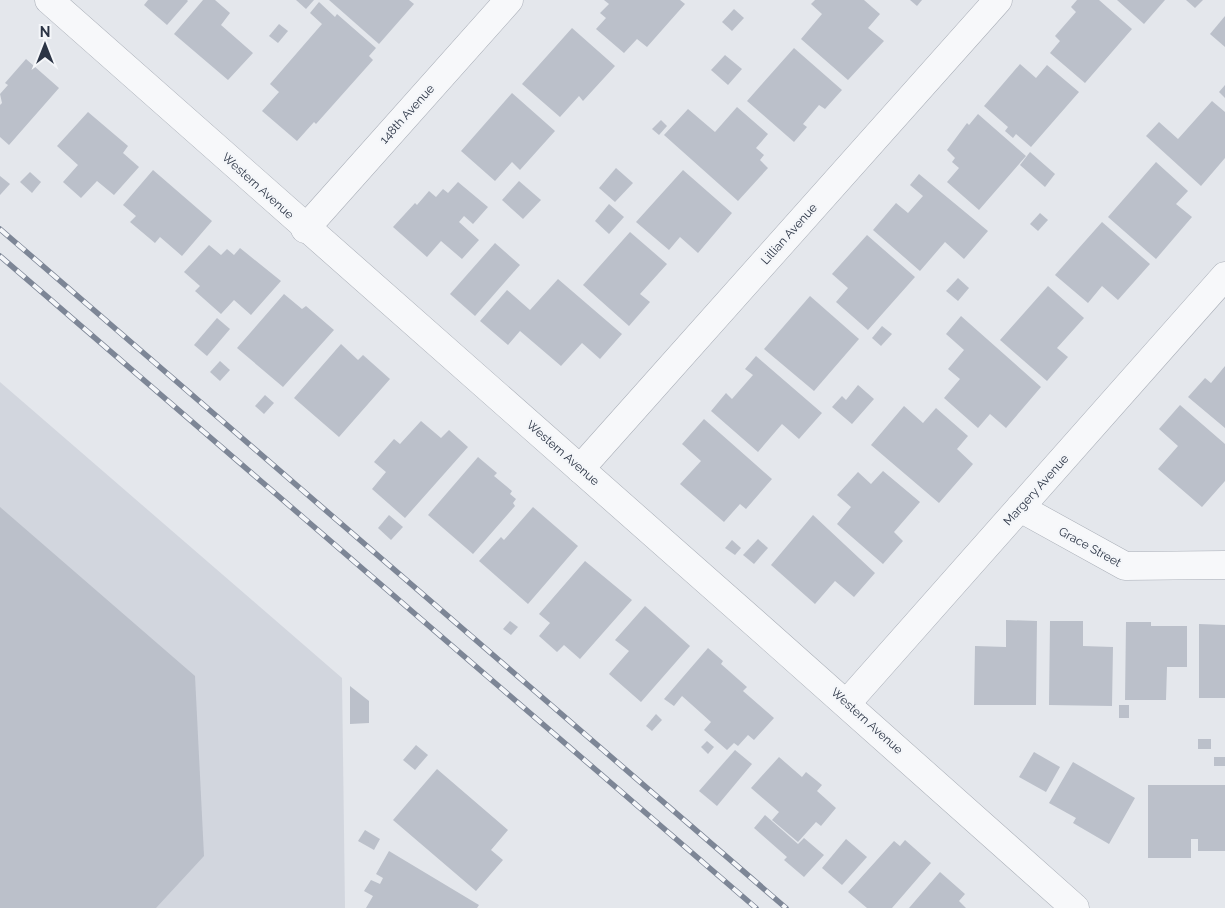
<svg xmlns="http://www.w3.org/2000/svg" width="1225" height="908" font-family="Raleway,sans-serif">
<rect width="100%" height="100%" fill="#e4e7ec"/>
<!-- built -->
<polygon fill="#d2d6de" points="0,382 342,678 345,908 0,908"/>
<!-- building -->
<g fill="#bbc0ca">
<polygon points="148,0 187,0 188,1 167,25 144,5"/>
<polygon points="203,0 215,0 230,13 221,25 253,53 228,80 174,34"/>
<polygon points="296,0 314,0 306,9"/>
<polygon points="329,0 409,0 414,4 379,44"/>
<polygon points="604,0 680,0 685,4 647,47 637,39 624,53 596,29 606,18 600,13 609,4"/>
<polygon points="815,0 864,0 880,14 868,28 884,41 848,80 801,39 822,14 811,4"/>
<polygon points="910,0 922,0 917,6"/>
<polygon points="1077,0 1099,0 1132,29 1085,83 1050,53 1060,41 1055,36 1076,12 1071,7"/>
<polygon points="1117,0 1165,0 1144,24"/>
<polygon points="1186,0 1203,0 1195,8"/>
<polygon points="319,2 335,17 337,14 376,48 369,56 373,60 316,124 314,122 297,141 262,111 279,92 270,84 322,24 310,13"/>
<polygon points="734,9 744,18 732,31 722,22"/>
<polygon points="1225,16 1225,47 1210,34"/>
<polygon points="279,24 288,31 278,43 269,36"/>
<polygon points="572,28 615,66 583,101 579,96 560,117 522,84"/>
<polygon points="794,48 842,90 825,109 819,105 803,124 807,127 794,142 747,101"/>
<polygon points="725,55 742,69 728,85 711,70"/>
<polygon points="26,59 59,88 9,145 0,137 0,105 2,103 0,94 8,85 5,83"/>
<polygon points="1020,64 1036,78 1047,65 1079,92 1031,147 1016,134 1013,138 1005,131 1008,127 984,106"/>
<polygon points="1225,85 1225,98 1219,92"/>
<polygon points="512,93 555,131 520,170 512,162 495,181 461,151"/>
<polygon points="1212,101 1225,112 1225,158 1201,186 1146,136 1159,122 1178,139"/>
<polygon points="737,107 768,134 756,148 764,155 760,160 768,168 738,201 664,135 688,109 715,132"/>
<polygon points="88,112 128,146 123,153 139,167 114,195 97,181 81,198 63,182 78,165 57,146"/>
<polygon points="978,114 1026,156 979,210 947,182 959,168 952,162 955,158 947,150 967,123 969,125"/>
<polygon points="661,120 667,126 659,135 652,129"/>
<polygon points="1030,152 1055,174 1045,187 1020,165"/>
<polygon points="1156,162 1188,191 1176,204 1192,217 1156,259 1108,217"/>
<polygon points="616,168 633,183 615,202 599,188"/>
<polygon points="153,170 212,221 182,256 160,237 155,243 130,222 136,216 123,205"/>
<polygon points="683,170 732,213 698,253 680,237 669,250 636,222"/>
<polygon points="30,172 41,182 32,193 20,182"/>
<polygon points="919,174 988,231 964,259 945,242 920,271 873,230 896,203 908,213 923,196 910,185"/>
<polygon points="0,176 10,184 0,195"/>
<polygon points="519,181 541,200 523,219 502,200"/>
<polygon points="458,182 488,207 473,224 464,216 459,222 479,240 462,259 441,241 427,257 393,227 415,203 417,205 429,191 436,197 443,189 448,193"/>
<polygon points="609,204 624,217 609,234 595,221"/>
<polygon points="1040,213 1048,220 1038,231 1030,224"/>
<polygon points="1102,222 1150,264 1118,300 1102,286 1088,303 1055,275"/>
<polygon points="630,232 667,264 640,294 650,302 629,326 583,285"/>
<polygon points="867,235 915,277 868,330 836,302 848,288 832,274"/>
<polygon points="495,243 520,265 475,316 450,294"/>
<polygon points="209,245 221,255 227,249 234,255 240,248 281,281 251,315 234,300 221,314 195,291 200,286 184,272"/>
<polygon points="958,278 969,288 958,301 946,291"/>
<polygon points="558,279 622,334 600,359 582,343 561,366 520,331 508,345 480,321 507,290 530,310"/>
<polygon points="1048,286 1084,318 1057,348 1068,357 1047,381 1000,340"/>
<polygon points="284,294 302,309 306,306 334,330 283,387 237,348"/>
<polygon points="810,296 859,339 814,391 764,349"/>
<polygon points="961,316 1041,387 1006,428 990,414 978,428 944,398 960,379 948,369 964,350 946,334"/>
<polygon points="217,318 230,329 207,356 194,345"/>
<polygon points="882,326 892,334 881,346 872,338"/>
<polygon points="341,344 358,360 363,355 390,379 339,437 294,398"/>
<polygon points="756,356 822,413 799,439 782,424 758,452 711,411 726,393 732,399 753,375 745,369"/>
<polygon points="220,361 230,370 220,381 210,372"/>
<polygon points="1225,366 1225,428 1188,397 1205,378 1211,383"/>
<polygon points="858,385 874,399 852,424 832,407 842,396 846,400"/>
<polygon points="265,395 274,403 264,414 255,406"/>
<polygon points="1180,405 1225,444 1225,481 1202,507 1158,469 1178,446 1159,429"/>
<polygon points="904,406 923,423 936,408 968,436 957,449 973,464 939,503 871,445"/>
<polygon points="704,419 772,479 746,509 740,504 724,522 680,484 701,461 682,444"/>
<polygon points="421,421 441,438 449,430 468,447 405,518 372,489 386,472 374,462 394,439 400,444"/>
<polygon points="478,457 497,473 494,476 512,491 510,494 516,499 513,503 515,506 473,554 428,515"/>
<polygon points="883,471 920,502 894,532 903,541 883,564 837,524 851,507 837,495 858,472 871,484"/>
<polygon points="0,507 195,676 204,856 156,908 0,908"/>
<polygon points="533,507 578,546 528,604 479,561 501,537 504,540"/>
<polygon points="389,515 403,527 391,540 378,528"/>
<polygon points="813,515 875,573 854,597 835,581 815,604 771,565"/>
<polygon points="758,539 768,548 754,564 743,555"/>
<polygon points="732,540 741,548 735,555 725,548"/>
<polygon points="585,561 632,600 580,659 564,645 557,652 539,636 550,623 539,614"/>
<polygon points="645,606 690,646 641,702 609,674 629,651 615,640"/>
<polygon points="1006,620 1037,621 1036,705 974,705 975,646 1006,647"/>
<polygon points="510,621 518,627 511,635 503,629"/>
<polygon points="1050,621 1083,621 1083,646 1113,647 1112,706 1049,705"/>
<polygon points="1126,622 1151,622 1151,626 1187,626 1187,667 1167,667 1166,700 1125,700"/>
<polygon points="1199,624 1225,625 1225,698 1199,698"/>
<polygon points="708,648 723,661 721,664 747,687 743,691 774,718 754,740 748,735 738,746 734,743 727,750 704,730 711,722 682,696 674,706 664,699"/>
<polygon points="350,686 369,701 369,723 350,724"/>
<rect x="1119" y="705" width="10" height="13"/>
<polygon points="656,714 662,720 652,731 646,726"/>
<rect x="1198" y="739" width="13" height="10"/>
<polygon points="707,741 714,747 708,754 701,747"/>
<polygon points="416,745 428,755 415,770 403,760"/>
<polygon points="735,750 752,764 717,806 699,791"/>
<polygon points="1034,752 1060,767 1046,792 1019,777"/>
<polygon points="779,757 802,777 806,772 822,785 817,791 836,808 821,826 816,822 798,842 772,820 779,812 751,788"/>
<rect x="1214" y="757" width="11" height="9"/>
<polygon points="1073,762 1135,798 1109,844 1073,823 1076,818 1049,803"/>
<polygon points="437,769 508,830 491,850 503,860 476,891 393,820"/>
<polygon points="1148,785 1225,785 1225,851 1198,851 1198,839 1191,839 1191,858 1148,858"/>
<polygon points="765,815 798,844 804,838 824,855 804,877 784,860 787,857 754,828"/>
<polygon points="365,830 380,839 374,850 358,841"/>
<polygon points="846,839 867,857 842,885 822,868"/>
<polygon points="905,840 931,863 892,908 867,908 848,892 894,841 900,846"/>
<polygon points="389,851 479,905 477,908 366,908 373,896 364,891 371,880 380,884 383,878 376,874"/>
<polygon points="940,872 965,894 959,901 966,908 909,908"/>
</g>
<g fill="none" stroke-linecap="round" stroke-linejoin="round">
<defs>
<g id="minor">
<path d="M49 0C390 303 735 603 1075 908"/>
<polyline points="305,229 509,0"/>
<polyline points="580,469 998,0"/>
<polyline points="1020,508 1125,566 1225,565"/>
<polyline points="847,703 1225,276"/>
</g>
</defs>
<!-- minor casing -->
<use href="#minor" stroke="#a9aeb7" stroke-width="29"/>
<!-- minor -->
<use href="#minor" stroke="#f7f8fa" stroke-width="28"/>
<defs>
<g id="rail">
<polyline points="0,229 786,908"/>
<polyline points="0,256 756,908"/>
</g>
</defs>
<!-- rail casing -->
<use href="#rail" stroke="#7d8696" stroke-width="5.5"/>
<!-- rail -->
<use href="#rail" stroke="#f4f6f9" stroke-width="4" stroke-dasharray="11" stroke-linecap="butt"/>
</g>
<g text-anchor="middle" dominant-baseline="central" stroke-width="4.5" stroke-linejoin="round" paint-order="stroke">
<!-- street labels -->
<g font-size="12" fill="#2b3445" stroke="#f4f6f9">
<text transform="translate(407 114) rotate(-48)">148th Avenue</text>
<text transform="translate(258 186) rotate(42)">Western Avenue</text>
<text transform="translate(789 234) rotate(-48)">Lillian Avenue</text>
<text transform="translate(563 453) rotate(41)">Western Avenue</text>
<text transform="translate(1036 490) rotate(-48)">Margery Avenue</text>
<text transform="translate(1090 547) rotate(29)">Grace Street</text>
<text transform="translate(867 721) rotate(42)">Western Avenue</text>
</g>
</g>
<!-- north arrow -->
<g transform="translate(45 45)" stroke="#f4f6f9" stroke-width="4" paint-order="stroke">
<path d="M0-4L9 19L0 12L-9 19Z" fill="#2b3445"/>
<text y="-8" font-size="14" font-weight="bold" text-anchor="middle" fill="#2b3445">N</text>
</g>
</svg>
